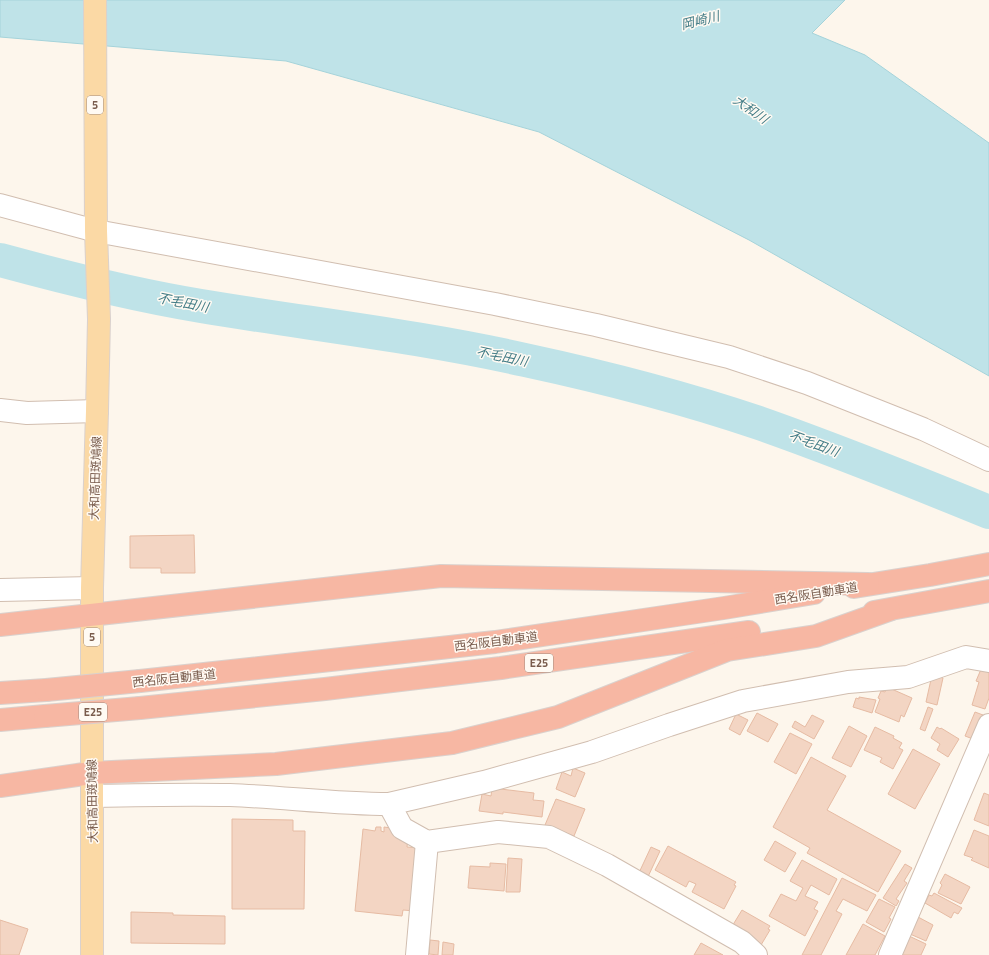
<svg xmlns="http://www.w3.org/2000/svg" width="989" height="955" font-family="'Titillium Web','Noto Sans JP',sans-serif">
<rect width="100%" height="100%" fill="#fdf6ec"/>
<!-- water -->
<polygon fill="#bfe3e8" stroke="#a5d3da" points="0,0 845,0 812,33 865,55 989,143 989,376 749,240 539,132 286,61 0,37"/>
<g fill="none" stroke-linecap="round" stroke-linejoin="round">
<!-- river -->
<path stroke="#bfe3e8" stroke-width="34" d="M0 260C66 278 133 295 201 306 309 324 418 336 525 360 604 377 682 397 759 423 836 450 913 481 989 512"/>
</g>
<!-- building -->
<g fill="#f3d5c3" stroke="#e6bba3">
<polygon points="194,535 195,573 161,573 161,568 130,568 130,536"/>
<polygon points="982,667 989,670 989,698 985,709 972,705 979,682 976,681"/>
<polygon points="932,675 943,678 937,705 926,702"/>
<polygon points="887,687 912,698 904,717 901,715 899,722 875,712 880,699 878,698 881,691 885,692"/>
<polygon points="859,697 876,700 872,713 853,707 856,698 859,699"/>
<polygon points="928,707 933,709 925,731 920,729"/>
<polygon points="975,712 983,715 973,739 965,736"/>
<polygon points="757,713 778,724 768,742 747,731"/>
<polygon points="736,714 748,720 740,735 729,729"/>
<polygon points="812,715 824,721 814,739 792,727 795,721 805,727"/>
<polygon points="849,726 867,736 851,767 832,758"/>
<polygon points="875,727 894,736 893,738 902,743 899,748 903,750 893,769 880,762 882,758 864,750"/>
<polygon points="937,727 940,729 941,728 959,739 948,757 937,750 940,744 931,738"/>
<polygon points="790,733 812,744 796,774 774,762"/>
<polygon points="913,749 940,764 915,809 888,794"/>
<polygon points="811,757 846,776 827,810 901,851 878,892 807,853 810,848 773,827"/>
<polygon points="573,768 585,773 575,797 556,789 562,772 571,776"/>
<polygon points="492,788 534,793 533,800 544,801 542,817 503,812 503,814 479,811 482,794 491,796"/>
<polygon points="984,793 989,795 989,826 974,820"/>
<polygon points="556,799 585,809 574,836 566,833 565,835 556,829 545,825"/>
<polygon points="232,819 293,820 293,831 305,831 304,909 232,909"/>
<polygon points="376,827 381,827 381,831 384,832 384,827 398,829 408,838 407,847 422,848 415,911 403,910 402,916 355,911 363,829 375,831"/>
<polygon points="974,830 989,836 989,868 971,860 973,858 964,855"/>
<polygon points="775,841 796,853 785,872 764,860"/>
<polygon points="668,846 736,882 734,885 736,886 724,909 692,892 696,884 689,881 686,887 655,870"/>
<polygon points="651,847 660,851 646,881 637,877"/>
<polygon points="508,858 522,859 520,892 506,892"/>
<polygon points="802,860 837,879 829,895 811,885 805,896 818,902 814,909 818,911 805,936 769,916 781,894 796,901 803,888 790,881"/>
<polygon points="490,863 506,864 504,891 468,888 470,866 490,867"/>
<polygon points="905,864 912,868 904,881 907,883 896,899 899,901 896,906 883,898"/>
<polygon points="945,874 970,887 961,904 938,893 942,885 940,883"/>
<polygon points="842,878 876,895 867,911 843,899 836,911 842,914 821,955 802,955"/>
<polygon points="934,893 962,908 958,914 954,912 951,918 925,903 929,895 932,896"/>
<polygon points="879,899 895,907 889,918 891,919 884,932 866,922"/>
<polygon points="742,910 770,926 768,929 770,930 761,945 731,928"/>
<polygon points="131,912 173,913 173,915 225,916 225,944 131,943"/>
<polygon points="918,917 933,925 926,941 910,934"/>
<polygon points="0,920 28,929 19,955 0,955"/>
<polygon points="863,924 885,936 875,955 846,955"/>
<polygon points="909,936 926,944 921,955 901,955"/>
<polygon points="430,940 439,941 438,955 429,954"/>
<polygon points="443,942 454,944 453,955 442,955"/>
<polygon points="701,943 723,955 694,955"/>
</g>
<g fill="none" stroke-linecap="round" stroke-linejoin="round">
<defs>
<g id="minor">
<polyline points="0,205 96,231 495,304 596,325 729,357 807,383 923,429 989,460"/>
<polyline points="0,410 27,413 97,411"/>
<polyline points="0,590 92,588"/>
<path d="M92 796C138 795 184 794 230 795 283 797 336 804 389 804L402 828 427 842 498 832 549 837 607 865 742 942 756 955"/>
<polyline points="389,804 484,782 592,752 669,725 743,701 848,682 908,677 966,657 989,661"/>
<polyline points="417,955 427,842"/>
<polyline points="890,955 989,725"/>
</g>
<polyline id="major" points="92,955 92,588 97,411 99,319 96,231 95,0"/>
<g id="highway">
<polyline points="854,587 930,575 989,564"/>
<polyline points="874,612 989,591"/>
<polyline points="0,625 441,576 868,584"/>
<polyline points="140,681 495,642 724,608 814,593"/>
<polyline points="0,693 46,690"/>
<polyline points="140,708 325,689 501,668 749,632"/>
<polyline points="0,720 45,716"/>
<polyline points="0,786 91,773 276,764 452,743 558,717 727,650 816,636 889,610"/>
</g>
</defs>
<!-- minor casing -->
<use href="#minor" stroke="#d1beb0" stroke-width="24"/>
<!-- major casing -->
<use href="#major" stroke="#dad1cd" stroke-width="24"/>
<!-- highway casing -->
<use href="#highway" stroke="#dad1cd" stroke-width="24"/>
<!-- minor -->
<use href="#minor" stroke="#fff" stroke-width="22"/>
<!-- major -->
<use href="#major" stroke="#fbd9a5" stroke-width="22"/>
<!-- highway -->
<use href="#highway" stroke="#f7b7a3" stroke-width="22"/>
<defs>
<g id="highway-bridge">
<polyline points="46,690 140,681"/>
<polyline points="45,716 140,708"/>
</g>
</defs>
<!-- highway-bridge casing -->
<use href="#highway-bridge" stroke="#dad1cd" stroke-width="24" stroke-linecap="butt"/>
<!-- highway-bridge -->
<use href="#highway-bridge" stroke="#f7b7a3" stroke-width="22"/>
</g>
<g text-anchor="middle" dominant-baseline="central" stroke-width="3" stroke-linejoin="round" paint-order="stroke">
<!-- shield labels -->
<g fill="#fffaf3" stroke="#a28b7f" stroke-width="1">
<rect x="87" y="96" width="16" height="18" rx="3"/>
<rect x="84" y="628" width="16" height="18" rx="3"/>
<rect x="525" y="654" width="28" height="18" rx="3"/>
<rect x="79" y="703" width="28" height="18" rx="3"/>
</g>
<g font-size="11" font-weight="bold" fill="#7a5c4d">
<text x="95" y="105">5</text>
<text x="92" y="637">5</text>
<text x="539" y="663">E25</text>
<text x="93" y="712">E25</text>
</g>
<!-- street labels -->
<g font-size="12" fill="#7a5c4d" stroke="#fffaf3">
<text transform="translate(95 478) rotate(-88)">大和高田斑鳩線</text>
<text transform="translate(816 593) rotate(-9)">西名阪自動車道</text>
<text transform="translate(496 641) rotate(-7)">西名阪自動車道</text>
<text transform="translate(174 678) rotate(-6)">西名阪自動車道</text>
<text transform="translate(92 801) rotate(-91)">大和高田斑鳩線</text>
</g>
<!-- water labels -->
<g font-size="13" font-style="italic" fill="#437c86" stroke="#fffaf3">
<text transform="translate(700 20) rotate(-14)">岡崎川</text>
<text transform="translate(751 109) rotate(35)">大和川</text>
<text transform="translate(183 302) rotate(11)">不毛田川</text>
<text transform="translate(502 356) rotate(12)">不毛田川</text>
<text transform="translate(814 443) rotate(20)">不毛田川</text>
</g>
</g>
</svg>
